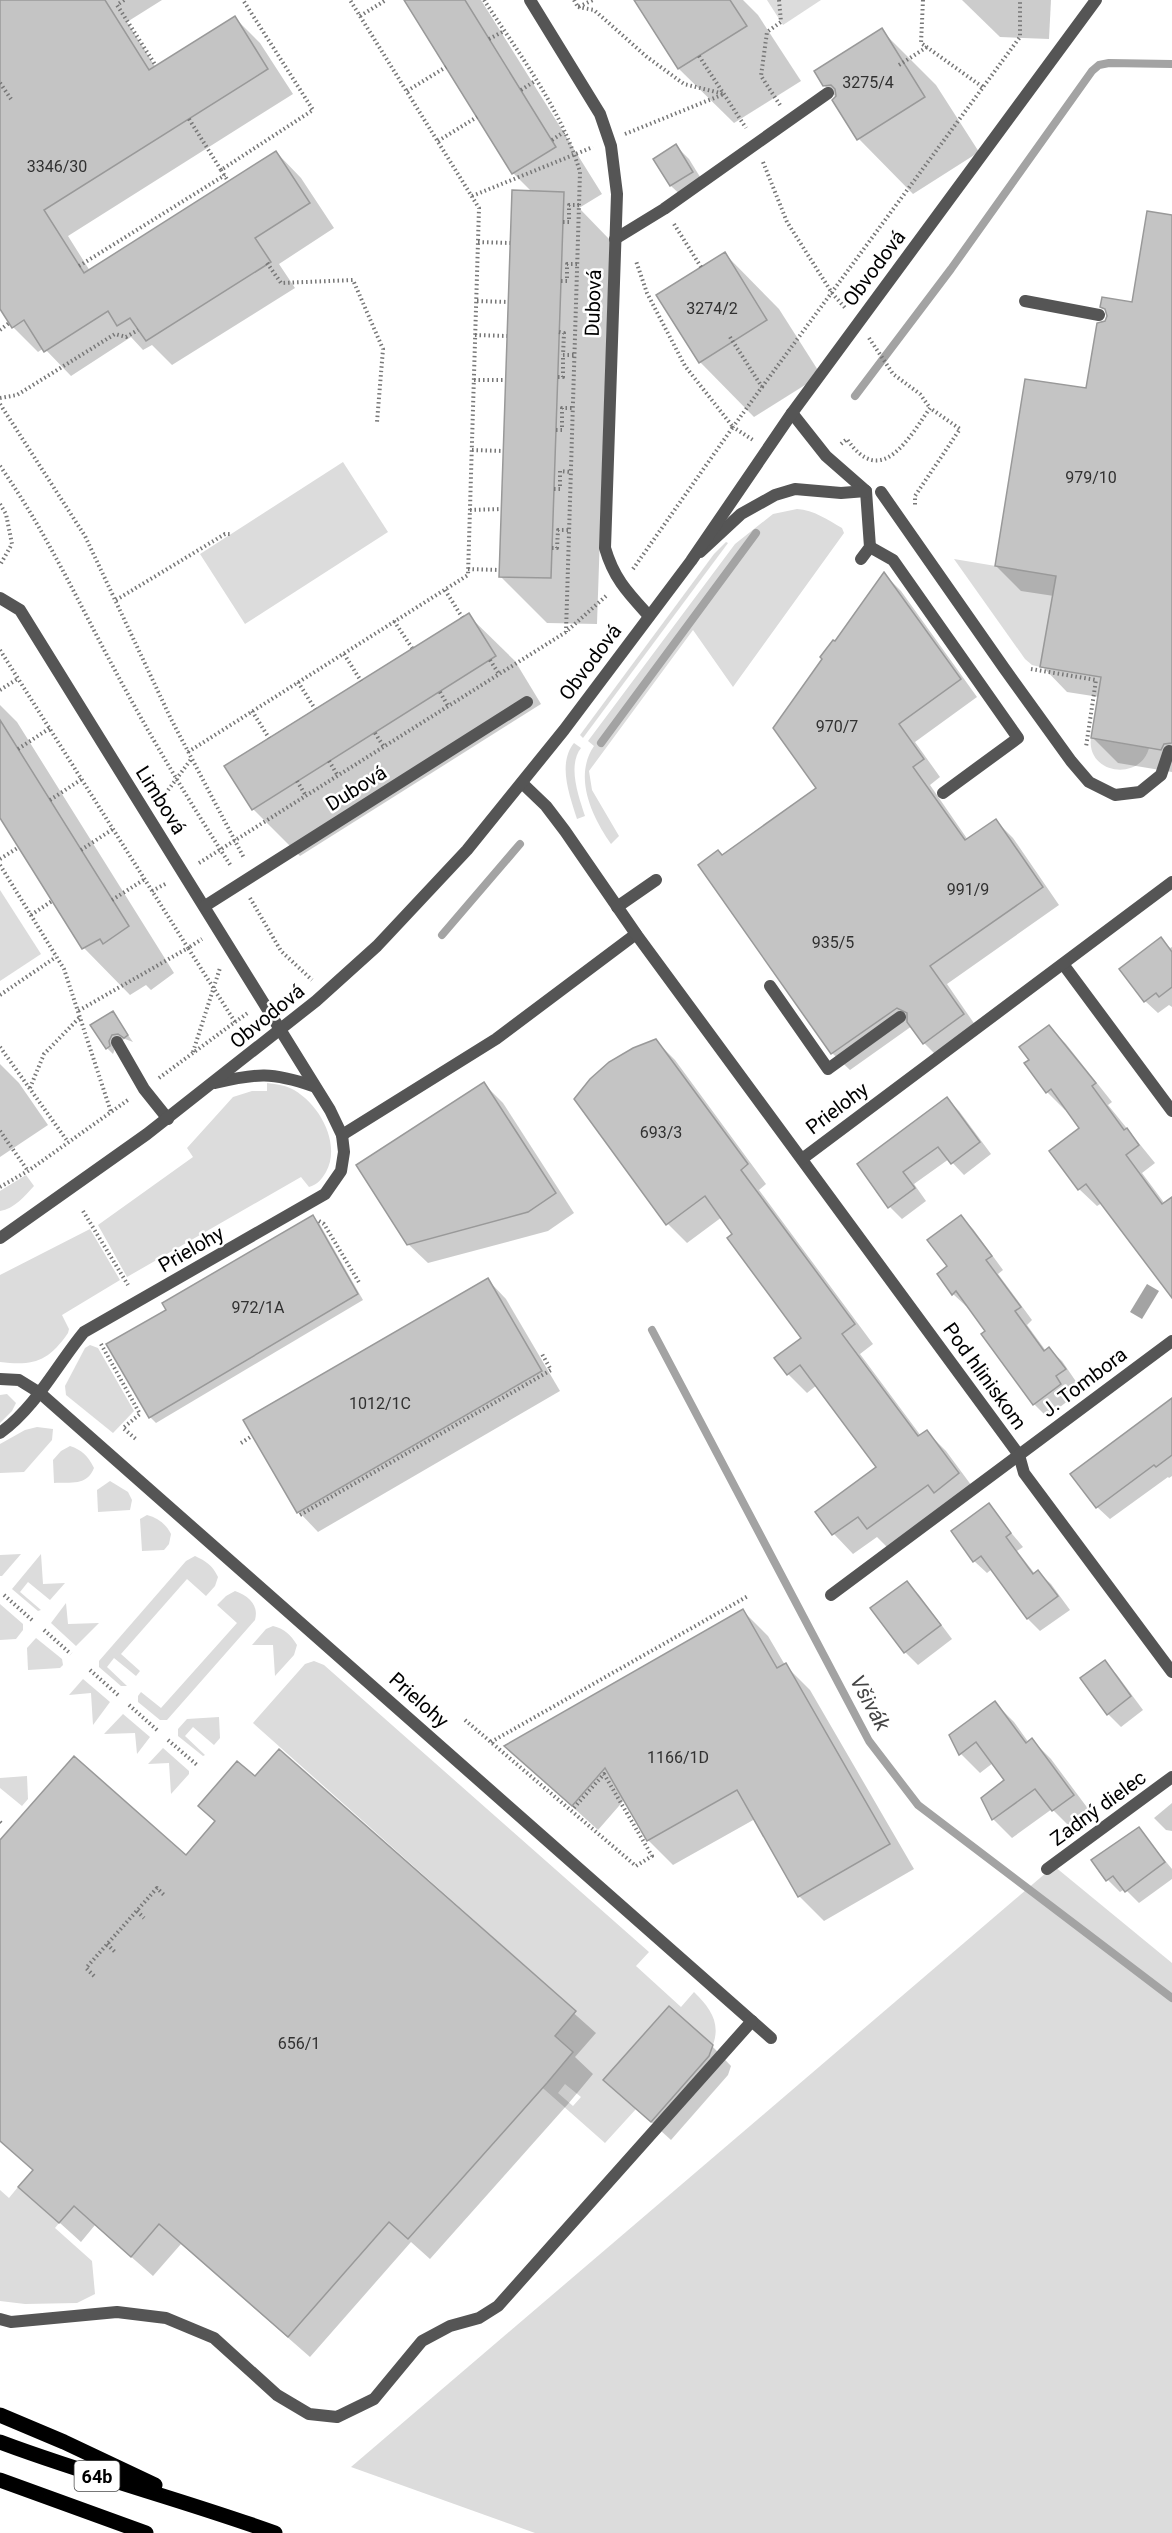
<svg xmlns="http://www.w3.org/2000/svg" width="1172" height="2533" font-family="Roboto,sans-serif">
<rect width="100%" height="100%" fill="#fff"/>
<!-- green -->
<g fill="#dcdcdc" fill-rule="evenodd">
<polygon points="767,0 821,0 783,25"/>
<polygon points="343,462 388,532 245,624 200,554"/>
<path d="M797 509C814 510 828 520 842 528L844 533 733 687 693 630 589 771 592 790 619 836 611 844C592 817 573 777 594 746L588 741 735 544 773 514Z"/>
<polygon points="726,542 728,543 583,738 580,735 714,554"/>
<polygon points="954,559 1056,576 1040,667 1032,665 1025,659"/>
<path d="M1091 738 1149 748C1140 782 1086 774 1091 738Z"/>
<path d="M574 743 581 748C567 766 579 797 585 816L577 819C570 796 557 764 574 743Z"/>
<polygon points="0,890 41,954 0,981"/>
<path d="M267 1083C275 1084 283 1085 290 1088 318 1101 342 1143 326 1172 322 1179 317 1185 309 1187L301 1177 127 1277 98 1225 193 1157 187 1148 233 1097 252 1091H267Z"/>
<path d="M26 1175 34 1186C25 1196 14 1209 0 1211V1191Z"/>
<path d="M90 1229 120 1280 62 1315 69 1329 68 1333C48 1362 33 1366 0 1362V1275Z"/>
<polygon points="90,1345 98,1348 134,1411 113,1433 66,1395 65,1386 85,1348"/>
<polygon points="7,1394 16,1403 12,1411 0,1423 0,1395"/>
<polygon points="37,1427 53,1429 52,1440 24,1472 0,1473 0,1444 25,1430"/>
<path d="M70 1446C82 1450 88 1456 94 1468 87 1486 71 1482 54 1483L53 1460 61 1451Z"/>
<polygon points="110,1481 128,1492 132,1500 130,1510 98,1512 97,1490"/>
<path d="M147 1515C158 1518 166 1524 171 1534L169 1544 164 1550 142 1551 140 1519Z"/>
<polygon points="21,1554 2,1576 0,1576 0,1555"/>
<polygon points="41,1554 43,1584 65,1583 50,1600 28,1582 20,1592 41,1610 38,1611 12,1589"/>
<path d="M195 1556C206 1561 213 1566 218 1577L215 1586 206 1596 187 1579 121 1654 140 1671 136 1676 114 1658 107 1667 127 1686H121L99 1667V1661L186 1561Z"/>
<path d="M235 1591C249 1596 259 1605 255 1620L167 1720H160L138 1702V1696L141 1692 161 1708 237 1623 217 1605 226 1596Z"/>
<polygon points="66,1603 68,1624 99,1623 76,1646 51,1623"/>
<polygon points="0,1604 23,1624 23,1630 16,1639 0,1640"/>
<path d="M273 1626C285 1629 291 1635 297 1645L294 1655 275 1676 273 1645H252L266 1629Z"/>
<polygon points="36,1638 62,1659 63,1665 60,1668 28,1670 27,1648"/>
<path d="M314 1661 324 1665 649 1952 636 1966 681 2007 694 1992C710 2008 721 2022 713 2045L604 2080 636 2109 605 2143 536 2082 519 2076 576 2011 253 1723 305 1664ZM566 2046 573 2052 549 2080ZM565 2084 581 2097 573 2106 558 2093Z"/>
<polygon points="83,1679 110,1702 93,1725 91,1693 69,1695"/>
<polygon points="123,1714 150,1737 137,1754 135,1733 104,1734"/>
<polygon points="219,1717 220,1738 214,1745 193,1727 185,1736 205,1755 203,1756 178,1736 178,1729 187,1719"/>
<polygon points="163,1748 189,1771 189,1774 171,1794 169,1763 148,1764"/>
<polygon points="27,1776 28,1799 22,1806 0,1788 0,1778"/>
<polygon points="1054,1866 1172,1963 1172,2533 535,2533 351,2467"/>
<polygon points="18,2187 59,2223 55,2228 92,2261 95,2294 77,2303 25,2304 0,2301 0,2190 9,2198"/>
</g>
<!-- water -->
<polygon fill="#a3a3a3" points="1147,1284 1159,1291 1142,1319 1130,1312"/>
<!-- shadow -->
<g fill="#0003">
<polygon points="0,0 162,0 127,22 156,68 235,18 260,43 293,94 68,236 90,271 276,152 301,178 334,228 279,264 295,288 172,365 152,345 143,350 131,337 71,376 44,348 38,352 13,327 0,307"/>
<polygon points="406,0 481,0 602,194 579,208 610,240 597,624 547,623 500,576 532,192 513,173"/>
<polygon points="641,0 743,0 758,15 801,81 734,123 679,69 637,2"/>
<polygon points="962,0 1051,0 1049,39 1000,37"/>
<polygon points="881,30 936,85 979,152 913,194 859,139 834,100 836,97 824,85"/>
<polygon points="676,146 689,159 705,185 684,198 671,186 655,159"/>
<polygon points="1172,216 1172,772 1118,763 1093,738 1099,697 1067,692 1042,666 1054,596 1021,591 996,566 1088,390 1109,316 1102,306 1133,304"/>
<polygon points="725,254 779,309 821,375 754,417 700,362"/>
<polygon points="884,574 901,591 977,697 915,742 940,777 930,785 968,840 996,821 1013,838 1059,905 947,984 980,1032 941,1060 924,1043 912,1026 850,1070 832,1053 722,856 818,789 835,643"/>
<polygon points="468,615 515,661 541,704 300,856 253,809"/>
<polygon points="0,705 17,722 174,973 151,990 146,985 130,995 84,948 0,815"/>
<polygon points="1161,939 1170,948 1172,947 1172,1007 1169,1005 1158,1013 1145,1001"/>
<polygon points="113,1013 133,1042 125,1039 118,1041 113,1054 107,1048"/>
<polygon points="1049,1027 1066,1044 1112,1102 1108,1105 1155,1163 1142,1173 1165,1204 1172,1199 1172,1292 1102,1203 1097,1206 1079,1189 1081,1128 1067,1108 1065,1110 1047,1092 1032,1061"/>
<polygon points="656,1041 675,1060 766,1184 759,1190 873,1344 860,1354 921,1436 927,1432 946,1451 977,1493 887,1547 877,1537 853,1554 834,1534 817,1513 878,1468 817,1385 807,1393 788,1374 803,1338 734,1234 722,1217 687,1243 668,1224"/>
<polygon points="0,1064 19,1083 48,1125 0,1157"/>
<polygon points="484,1084 503,1103 574,1213 548,1231 428,1263 408,1244"/>
<polygon points="947,1099 959,1111 991,1154 964,1175 949,1159 914,1184 926,1201 902,1219 890,1207 859,1165"/>
<polygon points="313,1217 319,1223 363,1300 156,1423 150,1417 168,1310"/>
<polygon points="961,1217 973,1229 1003,1270 998,1274 1032,1320 1027,1325 1046,1351 1049,1349 1062,1361 1077,1383 1068,1390 1073,1397 1047,1417 1034,1404 968,1305 966,1306 953,1294 949,1267"/>
<polygon points="487,1279 506,1299 560,1391 318,1532 299,1512 245,1420"/>
<polygon points="1172,1400 1172,1476 1169,1478 1168,1477 1110,1519 1097,1507"/>
<polygon points="988,1505 1023,1547 1017,1551 1035,1574 1038,1572 1051,1584 1070,1610 1040,1631 1028,1619 992,1569 987,1573 974,1561"/>
<polygon points="907,1583 919,1595 952,1639 918,1665 905,1652"/>
<polygon points="743,1611 768,1636 785,1665 810,1690 914,1869 824,1921 799,1896 755,1819 673,1865 648,1840 625,1799 598,1830 507,1747"/>
<polygon points="1105,1662 1117,1675 1143,1710 1121,1727 1108,1714"/>
<polygon points="995,1703 1014,1722 1029,1743 1032,1740 1051,1759 1092,1814 1072,1829 1052,1809 1012,1838 993,1819 983,1798 1006,1780 993,1763 980,1773 961,1754 951,1735"/>
<polygon points="279,1751 596,2033 575,2057 593,2074 568,2104 430,2259 411,2242 310,2357 181,2244 153,2276 95,2225 81,2242 20,2187 34,2171 0,2141 0,1842 186,1857 216,1823 200,1806 255,1778"/>
<polygon points="1172,1803 1172,1831 1166,1830 1154,1818"/>
<polygon points="1139,1829 1172,1869 1172,1879 1139,1903 1125,1889 1120,1892 1108,1880"/>
<polygon points="712,2046 731,2066 728,2075 671,2140 605,2080"/>
</g>
<g fill="none" stroke-linecap="round" stroke-linejoin="round">
<!-- stream -->
<g stroke="#a3a3a3" stroke-width="8">
<polyline points="855,396 951,269 1092,71 1099,65 1109,63 1172,64"/>
<polyline points="601,743 756,533"/>
<polyline points="442,935 520,844"/>
<polyline points="652,1330 869,1741 918,1805 1172,1998"/>
</g>
</g>
<!-- building -->
<g fill="#c4c4c4" stroke="#999" stroke-width="1.5">
<polygon points="0,0 105,0 149,70 235,16 268,69 44,210 84,273 276,151 310,203 255,238 271,262 146,341 130,318 117,326 108,311 44,352 24,320 12,328 0,309"/>
<polygon points="404,0 465,0 556,147 512,174"/>
<polygon points="634,0 730,0 747,26 678,69"/>
<polygon points="882,28 925,97 857,140 832,100 836,96 835,89 831,85 823,86 814,71"/>
<polygon points="676,144 693,172 670,186 653,159"/>
<polygon points="512,190 564,192 551,578 499,577"/>
<polygon points="1147,211 1172,215 1172,743 1164,744 1161,750 1091,738 1101,677 1040,667 1056,576 995,566 1025,379 1086,388 1097,323 1105,321 1107,316 1105,309 1100,307 1102,297 1132,302"/>
<polygon points="725,252 767,320 699,363 656,295"/>
<polygon points="884,572 961,679 899,724 924,759 913,767 965,840 996,819 1043,887 930,966 964,1014 923,1044 907,1022 907,1013 897,1008 831,1054 698,865 718,850 722,855 816,788 773,728 822,659 820,657 833,640 835,641"/>
<polygon points="469,613 496,656 252,810 224,766"/>
<polygon points="0,720 129,926 103,944 100,939 82,949 0,818"/>
<polygon points="1161,937 1172,952 1172,987 1159,997 1156,993 1144,1002 1119,969"/>
<polygon points="113,1011 128,1035 124,1038 118,1034 112,1035 109,1041 110,1046 106,1049 90,1025"/>
<polygon points="1049,1025 1096,1083 1092,1086 1124,1130 1127,1128 1139,1145 1126,1155 1162,1204 1172,1197 1172,1298 1086,1184 1078,1190 1049,1151 1079,1128 1051,1089 1046,1093 1024,1063 1029,1060 1019,1047"/>
<polygon points="656,1039 748,1164 741,1170 855,1324 842,1334 918,1436 927,1430 959,1473 934,1493 928,1485 867,1529 858,1517 832,1535 815,1512 876,1467 800,1365 787,1375 774,1358 801,1338 727,1238 732,1234 705,1196 666,1225 574,1099 590,1079 609,1062 633,1048"/>
<polygon points="484,1082 556,1193 528,1212 407,1245 356,1165"/>
<polygon points="947,1097 980,1142 951,1164 938,1147 903,1172 915,1188 888,1208 857,1164"/>
<polygon points="313,1215 358,1294 149,1418 106,1344 166,1310 162,1303"/>
<polygon points="961,1215 992,1256 986,1260 1021,1307 1015,1311 1044,1351 1049,1347 1066,1369 1056,1376 1061,1384 1033,1405 981,1334 985,1331 956,1291 952,1295 937,1274 947,1266 927,1240"/>
<polygon points="488,1278 542,1371 297,1513 243,1420"/>
<polygon points="1172,1398 1172,1455 1156,1467 1154,1465 1096,1508 1070,1474"/>
<polygon points="989,1503 1011,1533 1006,1537 1033,1574 1038,1570 1058,1596 1027,1619 981,1556 973,1562 951,1531"/>
<polygon points="907,1581 941,1625 904,1653 870,1608"/>
<polygon points="743,1609 777,1668 786,1663 890,1844 798,1897 737,1790 647,1841 605,1768 572,1806 504,1746"/>
<polygon points="1105,1660 1131,1696 1107,1715 1080,1678"/>
<polygon points="995,1701 1026,1743 1032,1738 1074,1795 1052,1811 1035,1789 992,1820 981,1798 1004,1780 976,1742 959,1755 949,1735"/>
<polygon points="279,1749 576,2011 555,2036 573,2052 547,2083 408,2239 389,2222 288,2337 159,2224 131,2257 74,2206 59,2223 18,2187 33,2170 0,2141 0,1840 74,1756 186,1855 215,1821 198,1806 218,1783 237,1761 255,1776"/>
<polygon points="1139,1827 1165,1862 1125,1892 1113,1876 1106,1881 1091,1860"/>
<polygon points="669,2006 713,2045 709,2056 651,2122 603,2080"/>
</g>
<g fill="none" stroke-linecap="round" stroke-linejoin="round">
<!-- path -->
<g stroke="#777" stroke-width="4" stroke-dasharray="1.5 3" stroke-linecap="butt">
<polyline points="124,0 117,5 156,66"/>
<path d="M484 0C519 54 562 110 580 172L566 632"/>
<polyline points="574,0 578,7 593,0"/>
<polyline points="779,0 781,22 767,32 761,76 780,105"/>
<polyline points="923,0 921,43 984,88"/>
<polyline points="578,7 594,10 647,57 684,84 724,94"/>
<polyline points="360,16 386,0"/>
<polyline points="489,39 504,31"/>
<polyline points="699,56 746,128"/>
<polyline points="899,65 927,47"/>
<polyline points="0,83 11,99"/>
<polyline points="521,90 535,81"/>
<polyline points="407,91 446,67"/>
<polyline points="189,119 221,170 313,110 243,0"/>
<polyline points="625,134 724,94"/>
<polyline points="552,140 564,132"/>
<polyline points="438,141 477,117"/>
<polyline points="763,162 787,222 832,293 846,309"/>
<polyline points="221,170 228,181"/>
<polyline points="472,196 593,147"/>
<polyline points="563,222 569,222 569,205 580,205"/>
<polyline points="674,224 701,267"/>
<polyline points="478,242 510,243"/>
<polyline points="267,263 281,283 353,280 383,349 377,422"/>
<polyline points="79,266 225,175"/>
<polyline points="561,281 567,281 567,264 579,264"/>
<polyline points="477,301 508,302"/>
<polyline points="0,330 9,323"/>
<polyline points="559,332 564,333 563,355"/>
<polyline points="475,335 507,336"/>
<polyline points="730,337 762,387 733,427 753,440"/>
<polyline points="869,338 893,374 920,394 930,408"/>
<polyline points="558,377 563,377 563,355 575,355"/>
<polyline points="474,380 505,380"/>
<polyline points="762,387 1020,37 1020,0"/>
<polyline points="0,398 17,395 115,334 126,337 138,330"/>
<polyline points="0,404 85,536 171,719 244,858"/>
<polyline points="556,430 562,430 562,408 574,408"/>
<path d="M841 444 847 439C881 490 909 438 930 408L960 429 915 496V505"/>
<polyline points="472,450 503,451"/>
<path d="M0 466C43 527 75 595 110 661 147 731 188 800 231 866"/>
<polyline points="554,489 560,489 560,471 571,472"/>
<polyline points="0,504 6,514 12,544 0,565"/>
<polyline points="470,510 501,509"/>
<polyline points="552,548 557,548 558,530 569,530"/>
<polyline points="468,569 499,570"/>
<polyline points="633,569 733,427 685,366 647,293 636,261"/>
<polyline points="445,590 462,617"/>
<polyline points="116,600 225,534 231,534"/>
<polyline points="394,621 412,648"/>
<polyline points="0,650 188,948 78,1011"/>
<polyline points="344,654 361,681"/>
<polyline points="490,660 499,674"/>
<polyline points="1031,669 1096,680 1086,747"/>
<polyline points="298,682 315,709"/>
<polyline points="0,690 19,678"/>
<polyline points="440,692 448,706"/>
<polyline points="252,711 269,738"/>
<polyline points="375,733 384,747"/>
<polyline points="18,749 50,728"/>
<polyline points="188,752 468,575 479,208 350,0"/>
<polyline points="329,761 338,776"/>
<polyline points="297,781 306,796"/>
<polyline points="50,800 82,779"/>
<polyline points="160,801 192,758"/>
<polyline points="81,850 113,829"/>
<polyline points="0,859 19,847"/>
<polyline points="199,863 566,632 606,596"/>
<polyline points="0,865 64,969 111,1112"/>
<polyline points="152,891 167,883"/>
<polyline points="250,898 281,951 312,980"/>
<polyline points="112,900 145,879"/>
<polyline points="31,915 52,901"/>
<polyline points="0,995 56,957"/>
<polyline points="235,1022 249,1012"/>
<polyline points="0,1047 68,1142"/>
<polyline points="193,1052 220,968"/>
<polyline points="159,1078 235,1022 188,948 202,939"/>
<polyline points="30,1088 44,1054 80,1017"/>
<polyline points="0,1131 28,1171"/>
<polyline points="0,1187 28,1171 128,1100"/>
<polyline points="83,1211 128,1285"/>
<polyline points="319,1221 324,1224 360,1284"/>
<polyline points="101,1344 140,1414 123,1428 137,1440"/>
<polyline points="241,1443 252,1436"/>
<polyline points="300,1515 551,1370 542,1354"/>
<polyline points="4,1595 32,1620"/>
<polyline points="44,1630 71,1654"/>
<polyline points="90,1670 118,1695"/>
<polyline points="129,1705 157,1730"/>
<polyline points="465,1720 636,1866 652,1856 604,1774 572,1810"/>
<polyline points="168,1740 197,1765"/>
<polyline points="491,1742 748,1596"/>
<polyline points="0,1822 3,1825"/>
<polyline points="137,1911 144,1918"/>
<polyline points="107,1944 115,1952"/>
<polyline points="94,1976 86,1968 157,1888 164,1895"/>
</g>
<!-- lane -->
<g stroke="#555" stroke-width="12">
<polyline points="615,239 664,209 828,93"/>
<polyline points="1025,301 1099,315"/>
<polyline points="792,413 826,456 866,491 870,547 861,559"/>
<polyline points="881,492 1004,668 1071,761 1089,782 1115,795 1140,792 1161,775 1169,751"/>
<polyline points="870,547 893,560 1018,738 943,793"/>
<polyline points="700,552 741,514 775,495 795,489 841,493 866,491"/>
<polyline points="617,907 656,880"/>
<polyline points="770,986 828,1069 900,1017"/>
<polyline points="117,1042 144,1089 168,1119"/>
<path d="M215 1083C257 1073 272 1072 313 1086"/>
<polyline points="342,1135 496,1039 636,934"/>
<polyline points="0,1379 19,1380 40,1393 771,2038"/>
<path d="M0 1433C36 1407 56 1366 84 1332L325 1194 341 1171 344 1152 342 1135 330 1110 281 1031"/>
<polyline points="1019,1455 1024,1473 1172,1672"/>
<polyline points="0,2319 11,2322 117,2312 166,2318 214,2338 277,2395 309,2414 337,2417 374,2399 422,2341 450,2326 479,2318 498,2306 752,2021"/>
</g>
<!-- street -->
<g stroke="#555" stroke-width="12">
<path d="M530 0 600 114 611 146 617 194 605 548C614 579 628 593 649 616"/>
<polyline points="0,598 20,610 281,1031"/>
<polyline points="522,783 546,806 565,831 636,934 1019,1455"/>
<polyline points="205,906 527,702"/>
<polyline points="1063,964 1172,1111"/>
<polyline points="802,1159 1172,882"/>
<polyline points="0,1238 147,1134 316,1001 377,946 467,850 564,730 691,561 792,413 1096,0"/>
<polyline points="831,1595 1172,1341"/>
<polyline points="1047,1869 1172,1777"/>
</g>
<!-- primary -->
<g stroke="#000" stroke-width="15">
<polyline points="0,2415 64,2442 155,2485"/>
<path d="M0 2442C90 2476 184 2500 275 2533"/>
<polyline points="0,2480 146,2533"/>
</g>
</g>
<g text-anchor="middle" dominant-baseline="central" stroke-width="5" stroke-linejoin="round" paint-order="stroke">
<!-- number labels -->
<g font-size="16" fill="#313131">
<text x="868" y="82">3275/4</text>
<text x="57" y="166">3346/30</text>
<text x="712" y="308">3274/2</text>
<text x="1091" y="477">979/10</text>
<text x="837" y="726">970/7</text>
<text x="968" y="889">991/9</text>
<text x="833" y="942">935/5</text>
<text x="661" y="1132">693/3</text>
<text x="258" y="1307">972/1A</text>
<text x="380" y="1403">1012/1C</text>
<text x="678" y="1757">1166/1D</text>
<text x="299" y="2043">656/1</text>
</g>
<!-- shield labels -->
<rect fill="#fff" stroke="#4c4c4c" stroke-width="1.5" x="74.5" y="2461" width="45" height="30" rx="4.5"/>
<g font-size="18" font-weight="bold" fill="#000">
<text x="97" y="2476">64b</text>
</g>
<!-- street labels -->
<g font-size="20" fill="#000" stroke="#fff">
<text transform="translate(874 268) rotate(-53)">Obvodová</text>
<text transform="translate(593 303) rotate(-88)">Dubová</text>
<text transform="translate(590 662) rotate(-53)">Obvodová</text>
<text transform="translate(356 788) rotate(-32)">Dubová</text>
<text transform="translate(161 800) rotate(58)">Limbová</text>
<text transform="translate(267 1016) rotate(-39)">Obvodová</text>
<text transform="translate(837 1108) rotate(-37)">Prielohy</text>
<text transform="translate(191 1249) rotate(-30)">Prielohy</text>
<text transform="translate(985 1376) rotate(54)">Pod hliniskom</text>
<text transform="translate(1084 1382) rotate(-37)">J. Tombora</text>
<text transform="translate(419 1700) rotate(42)">Prielohy</text>
<text transform="translate(1098 1808) rotate(-36)">Zadný dielec</text>
</g>
<!-- water labels -->
<g font-size="21" font-style="italic" fill="#444" stroke="#fff">
<text transform="translate(870 1703) rotate(61)">Všivák</text>
</g>
</g>
</svg>
